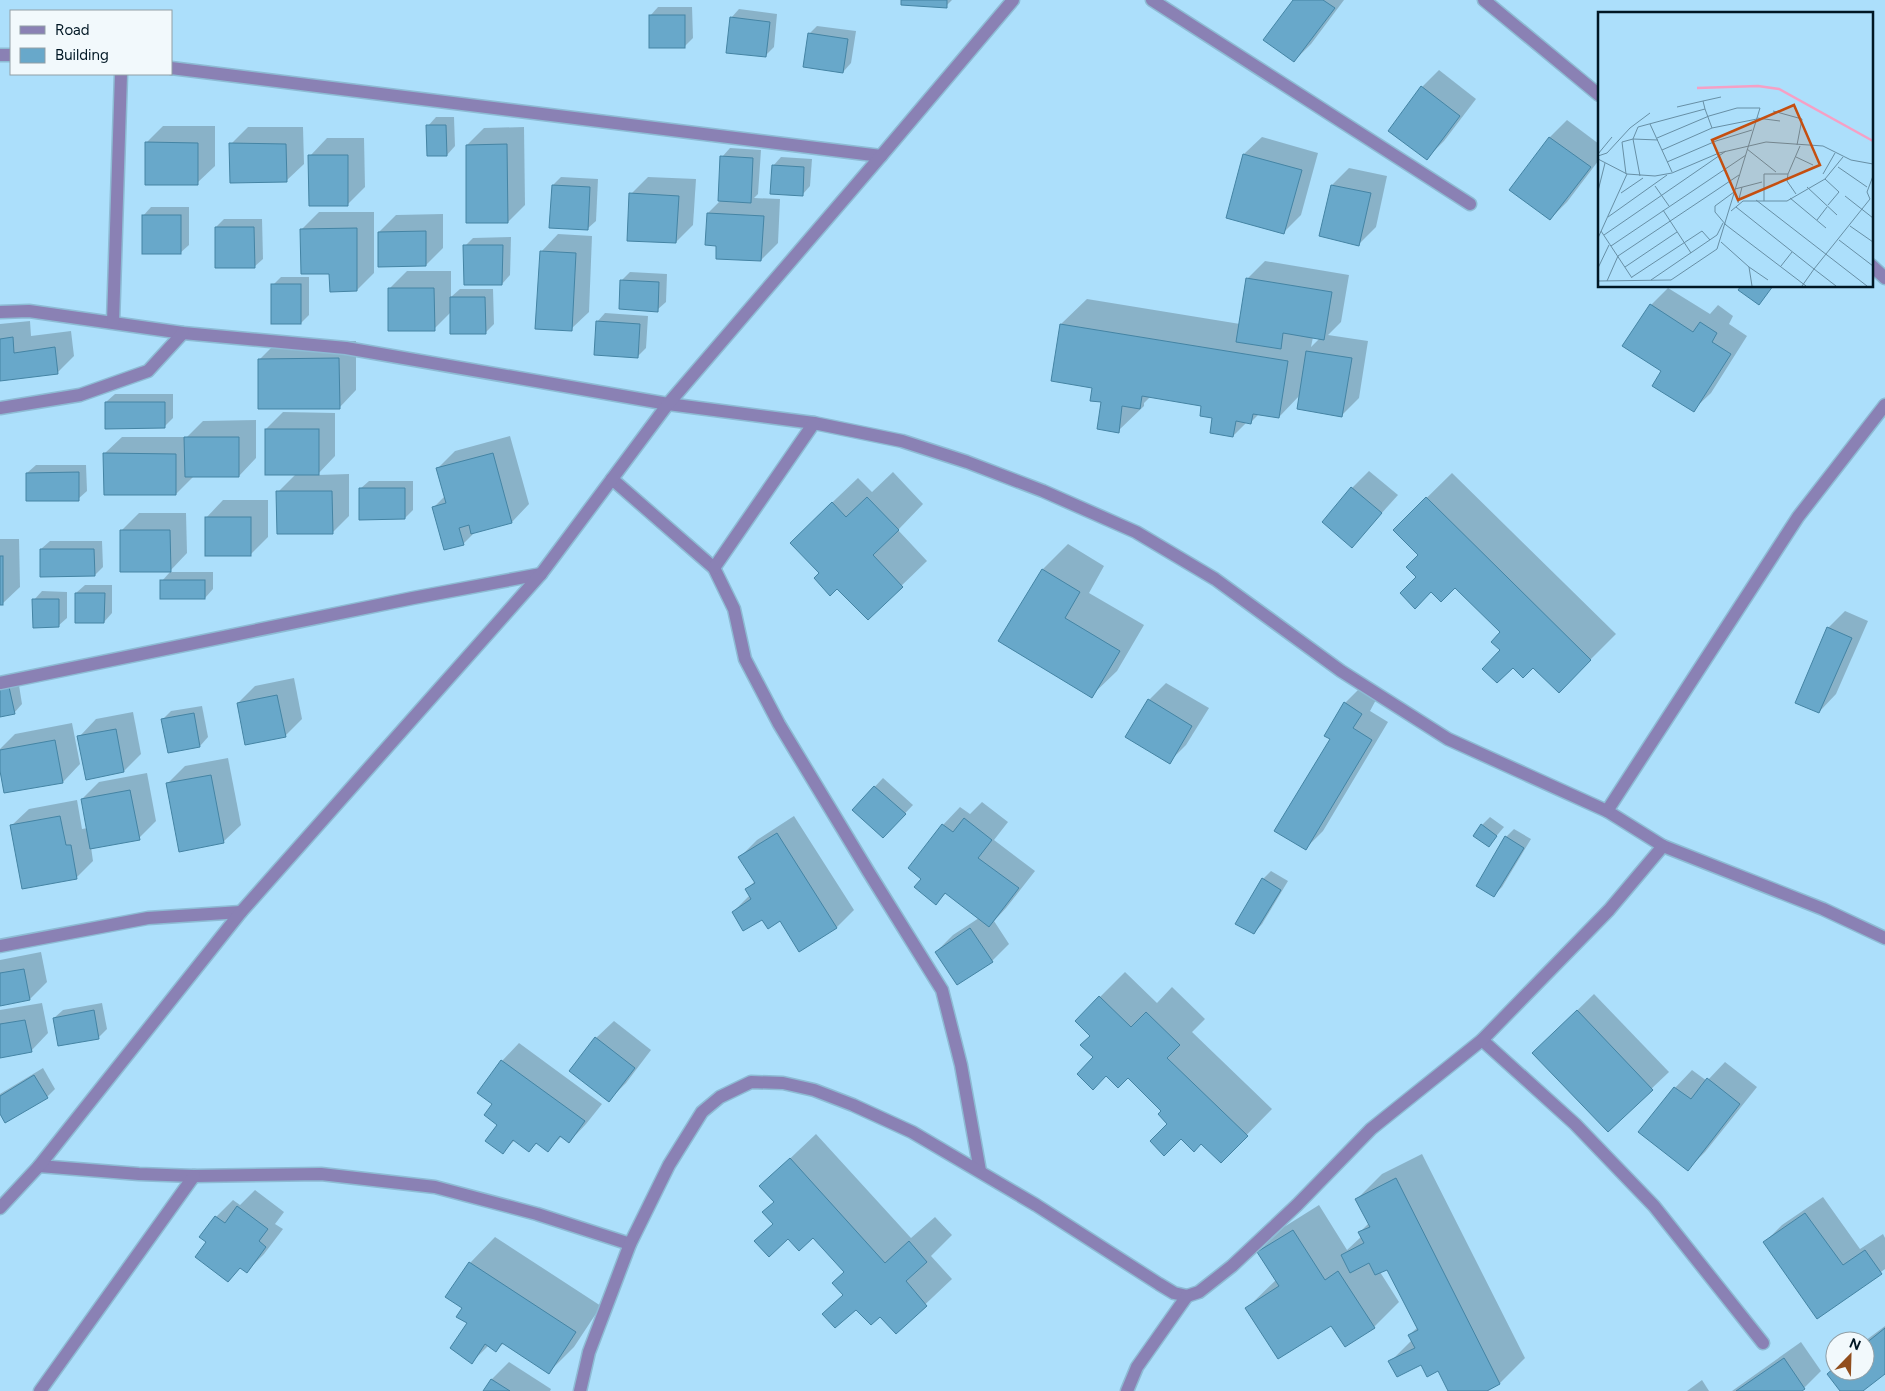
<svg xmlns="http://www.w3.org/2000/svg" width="1885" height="1391" font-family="Figtree,sans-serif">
<rect width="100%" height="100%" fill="#acdffb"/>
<!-- shadow -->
<g fill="#0003" fill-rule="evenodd">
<polygon points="902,0 952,0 946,6"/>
<polygon points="1294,0 1344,0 1311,44 1294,61"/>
<polygon points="658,7 692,7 693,38 684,47 650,16"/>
<polygon points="739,9 777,14 774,47 765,56 731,18"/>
<polygon points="817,26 856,31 851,63 843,72 809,34"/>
<polygon points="1439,70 1476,99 1444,141 1427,158 1422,87"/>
<polygon points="436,117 454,117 455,146 447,155 428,126"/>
<polygon points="1567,120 1599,144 1599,160 1567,202 1550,219 1511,189 1550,137"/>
<polygon points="163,126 215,126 215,166 197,183 146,143"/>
<polygon points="248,127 303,127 304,164 286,181 231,144"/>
<polygon points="524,127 525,205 508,222 467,145 484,128"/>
<polygon points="1262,137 1318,153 1301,215 1284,232 1244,154"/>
<polygon points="327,138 364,138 365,187 348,204 310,156"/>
<polygon points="730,148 761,150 758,194 754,198 780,199 778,243 761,260 718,245 708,213 721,200 722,157"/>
<polygon points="781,157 812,159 810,186 802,195 773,166"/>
<polygon points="1349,168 1387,176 1376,227 1359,244 1332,185"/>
<polygon points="561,177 598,179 596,221 587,229 553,185"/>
<polygon points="648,177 696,179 693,225 676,242 631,194"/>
<polygon points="1599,186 1599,200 1597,200"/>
<polygon points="151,207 189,207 189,245 180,253 143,216"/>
<polygon points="319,212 374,212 374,273 357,290 331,273 302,229"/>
<polygon points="443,214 443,248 426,265 379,232 396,215"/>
<polygon points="224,219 262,219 263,259 254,267 216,227"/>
<polygon points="558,234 592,236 589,312 571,329 541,252"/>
<polygon points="511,237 510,275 502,284 465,246 473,238"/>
<path d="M1265 261 1349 275 1341 322 1328 335 1368 341 1359 398 1342 415 1300 395 1279 417 1259 414 1251 422H1247L1233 436 1202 405 1151 396 1144 403V406L1118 431 1094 387 1052 380 1061 324 1087 299 1240 324 1248 278ZM1313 337 1320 338 1311 347Z"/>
<polygon points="407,271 451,271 451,297 460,289 493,289 494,324 485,333 451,312 434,329 390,288"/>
<polygon points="630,272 667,274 666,302 657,310 622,280"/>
<polygon points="281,277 309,277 309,315 301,323 273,285"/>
<polygon points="1668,288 1710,314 1718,305 1733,316 1729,324 1747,336 1711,393 1693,410 1663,371 1651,305"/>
<polygon points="605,313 648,316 646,348 638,356 597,322"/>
<polygon points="30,321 31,336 71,331 74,356 57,373 0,380 0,324"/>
<polygon points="356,341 356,390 339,408 260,359 277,342"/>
<polygon points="115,394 173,394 173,418 164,427 106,402"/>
<polygon points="283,412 335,413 335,456 317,475 349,474 349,516 332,533 278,492 296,474 266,429"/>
<polygon points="256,420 256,458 239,476 194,476 176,494 104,454 122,437 187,437 203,421"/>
<polygon points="510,436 529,504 512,522 475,532 463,544 434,507 445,496 438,468 455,451"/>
<polygon points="36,465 86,465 87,491 78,499 27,473"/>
<polygon points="1369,471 1398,495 1352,546 1323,522 1352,488"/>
<polygon points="893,472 923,504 898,530 927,561 868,618 821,573 817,517 858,478 872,492"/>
<polygon points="1452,473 1616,634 1559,691 1533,666 1502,650 1501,632 1455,586 1417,577 1420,555 1394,530"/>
<polygon points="369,481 413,481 413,510 405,518 360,489"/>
<polygon points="223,500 268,500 268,537 251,554 206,518"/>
<polygon points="139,513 186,513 187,553 170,571 121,531"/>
<polygon points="0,539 19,539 20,587 2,604 0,604"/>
<polygon points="50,541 102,541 103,567 95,575 41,549"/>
<polygon points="1068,544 1104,566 1089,593 1144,625 1117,671 1091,696 1043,569"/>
<polygon points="170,572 213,572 213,589 205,598 162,581"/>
<polygon points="85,585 112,585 112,613 104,622 76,593"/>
<polygon points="42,591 67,592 67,618 58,626 34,600"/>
<polygon points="1845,611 1868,621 1836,694 1819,712 1828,628"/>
<polygon points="294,678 302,719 285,736 238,703 255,686"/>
<polygon points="18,679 22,704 14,713 0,715 0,682"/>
<polygon points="1166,683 1209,708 1186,745 1169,762 1149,700"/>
<polygon points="1362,686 1378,696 1370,711 1388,722 1323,831 1306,848 1345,703"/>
<polygon points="202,706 208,737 200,746 162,720 171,711"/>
<polygon points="133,712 141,754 124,771 79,737 96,719"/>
<polygon points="72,723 80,764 63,782 0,764 0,749 15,734"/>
<polygon points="228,758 241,825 223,842 168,783 185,766"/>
<polygon points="147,773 156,821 139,838 91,847 93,861 76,878 11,826 29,809 77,800 82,829 88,828 82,799 99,782"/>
<polygon points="883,778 913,805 891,828 853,810"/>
<polygon points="982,802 1008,822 994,840 1035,871 1006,908 994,921 1009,944 992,961 936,952 953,935 979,918 947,892 936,903 923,879 909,868 943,825 960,807 970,814"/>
<polygon points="794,816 854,910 837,927 762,918 733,912 750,895 747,889 755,881 740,857 757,840"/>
<polygon points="1490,817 1504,827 1488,846 1482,825"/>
<polygon points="1514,829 1531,839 1502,887 1494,895 1506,837"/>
<polygon points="1271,871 1288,881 1262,924 1254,933 1263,879"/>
<polygon points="41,952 47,982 30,999 0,1004 0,960"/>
<polygon points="1125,972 1157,1003 1172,987 1205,1019 1192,1032 1272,1109 1221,1161 1201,1142 1169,1124 1163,1111 1128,1076 1095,1057 1091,1036 1076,1021"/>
<polygon points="1594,994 1669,1072 1608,1130 1551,1036"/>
<polygon points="42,1003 48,1033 31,1051 0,1056 0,1010"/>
<polygon points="102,1003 107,1029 98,1038 54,1018 63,1010"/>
<polygon points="614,1021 651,1050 626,1083 609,1100 596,1038"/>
<polygon points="519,1043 602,1104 586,1124 569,1142 562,1136 548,1150 537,1143 529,1151 515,1140 502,1153 499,1124 494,1104 479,1093 502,1061"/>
<polygon points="1725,1062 1757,1087 1705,1152 1688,1169 1640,1132 1675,1088 1692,1070 1707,1081"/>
<polygon points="43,1068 55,1089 47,1097 0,1112 0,1094"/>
<polygon points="816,1134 911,1238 935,1217 952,1235 931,1256 952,1279 896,1332 881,1315 856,1308 833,1283 845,1271 813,1236 756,1241 774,1223 775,1201 761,1186"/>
<polygon points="1422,1154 1525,1358 1500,1383 1484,1391 1449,1391 1439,1370 1422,1364 1390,1362 1412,1340 1409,1335 1418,1327 1388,1268 1380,1272 1399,1302 1374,1327 1331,1324 1247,1308 1276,1280 1258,1252 1284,1227 1319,1205 1347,1250 1362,1236 1360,1232 1369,1223 1357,1199 1382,1174"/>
<polygon points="255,1190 284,1212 275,1224 283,1229 264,1254 247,1271 241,1267 228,1281 207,1242 201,1237 216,1217 233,1200 240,1205"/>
<polygon points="1823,1197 1860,1249 1883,1234 1885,1238 1885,1269 1817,1317 1765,1242 1782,1225"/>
<polygon points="495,1237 601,1306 574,1347 549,1372 504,1343 496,1350 489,1345 472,1362 468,1323 470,1263"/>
<polygon points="1885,1326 1885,1372 1861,1391 1842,1391 1828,1374 1835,1367 1835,1371 1865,1371 1865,1341"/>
<polygon points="1801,1342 1821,1371 1804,1388 1800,1391 1732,1391"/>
<polygon points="509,1362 551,1389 550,1391 485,1391 492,1379"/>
<polygon points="1702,1380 1709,1391 1687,1391"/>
</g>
<!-- building -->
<g fill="#68a8ca" stroke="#4484a4">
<polygon points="901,0 947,0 947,8 901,5"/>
<polygon points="1293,0 1323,0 1335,8 1294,62 1263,40"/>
<rect x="649" y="15" width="36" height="33"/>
<polygon points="730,17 770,22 766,57 726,53"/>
<polygon points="808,33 848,39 843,73 803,67"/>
<polygon points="1421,86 1460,116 1427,160 1388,131"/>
<polygon points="426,125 446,125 447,156 427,156"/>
<polygon points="1549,137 1591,167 1550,220 1509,190"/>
<polygon points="145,142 198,143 198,185 145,185"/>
<polygon points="229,143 286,144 287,182 230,183"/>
<polygon points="507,144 508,223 466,223 466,145"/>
<polygon points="1243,154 1302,170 1284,234 1226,218"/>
<polygon points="308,155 348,155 348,206 309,206"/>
<polygon points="720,156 753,158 751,203 718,201"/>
<polygon points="772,165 804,167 803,196 770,194"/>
<polygon points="552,185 590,187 588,230 549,228"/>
<polygon points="1331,185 1371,193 1359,246 1319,236"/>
<polygon points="629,193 679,196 676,243 627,241"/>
<polygon points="707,213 764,216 761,261 716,259 716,246 705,245"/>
<rect x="142" y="215" width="39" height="39"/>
<polygon points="215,227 254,227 255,268 215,268"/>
<polygon points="357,228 357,291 330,292 329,274 301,274 300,229"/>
<polygon points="426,231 426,266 378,267 378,232"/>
<polygon points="463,245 503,245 502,285 464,285"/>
<polygon points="540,251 576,253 572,331 535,329"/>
<polygon points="1246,278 1332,292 1324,340 1283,333 1281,349 1236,342"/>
<polygon points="620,280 659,282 658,312 619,309"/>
<rect x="271" y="284" width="30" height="40"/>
<polygon points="1741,286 1773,286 1759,305 1738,290"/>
<polygon points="388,288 434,288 435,331 388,331"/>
<polygon points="450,297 485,297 486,334 450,334"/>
<polygon points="1650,304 1693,332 1700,322 1717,333 1712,342 1731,354 1694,412 1652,386 1661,371 1622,346"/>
<polygon points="596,321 640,324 638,358 594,355"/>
<polygon points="1060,324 1288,361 1279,418 1253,414 1251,424 1236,421 1233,437 1210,433 1212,418 1200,416 1201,406 1142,396 1140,409 1122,406 1119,433 1097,429 1101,402 1090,401 1092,388 1051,381"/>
<polygon points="13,337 14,353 55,347 58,374 0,381 0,339"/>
<polygon points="1306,351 1352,358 1342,417 1297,409"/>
<polygon points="339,358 340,409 258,409 258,359"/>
<polygon points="105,402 165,402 165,428 105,429"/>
<rect x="265" y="429" width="54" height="46"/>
<polygon points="184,437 239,437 239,477 185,477"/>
<polygon points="103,453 176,454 176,495 104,495"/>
<polygon points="493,453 512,523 471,534 469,525 459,528 464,545 444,550 432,507 446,503 436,468"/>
<polygon points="79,472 79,501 26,501 26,473"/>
<polygon points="1351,487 1382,513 1352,548 1322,522"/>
<polygon points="359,488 405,488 405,519 359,520"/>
<polygon points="276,491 332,491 333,534 277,534"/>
<polygon points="867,497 899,530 873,555 903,587 868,620 837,589 830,596 814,578 819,573 790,543 832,502 846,517"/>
<polygon points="1426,497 1591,660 1559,693 1533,668 1523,678 1513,668 1497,683 1482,669 1500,650 1491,642 1500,632 1455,588 1441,602 1431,592 1415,609 1400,593 1416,577 1406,567 1418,555 1393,530"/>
<rect x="205" y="517" width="46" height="39"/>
<polygon points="120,530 170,530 171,572 120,572"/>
<polygon points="40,549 94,549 95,576 40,577"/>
<rect x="0" y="556" width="3" height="49"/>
<polygon points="1042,569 1080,592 1065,618 1120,651 1092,698 998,641"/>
<rect x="160" y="580" width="45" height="19"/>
<polygon points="75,593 105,593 104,623 75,623"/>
<polygon points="32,599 59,599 59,627 33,628"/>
<polygon points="1827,627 1852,638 1819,713 1795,703"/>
<polygon points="9,687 15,714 0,717 0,689"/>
<polygon points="277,695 286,737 245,745 237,703"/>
<polygon points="1148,699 1192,726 1170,764 1125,737"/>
<polygon points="1344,702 1362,714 1353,728 1372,740 1306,850 1274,831 1330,739 1324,736"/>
<polygon points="194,713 200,747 168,753 161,719"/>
<polygon points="116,729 124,772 86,780 77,736"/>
<polygon points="55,740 63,783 4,793 0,771 0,750"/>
<polygon points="211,775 224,843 179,852 166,783"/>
<polygon points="874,786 906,814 883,838 852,810"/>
<polygon points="130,790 140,840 90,849 81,799"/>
<polygon points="60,816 66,845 71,845 77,879 22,889 10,825"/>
<polygon points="964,818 992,840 978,858 1019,888 989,927 945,893 936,905 914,887 921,879 908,868 942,824 953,832"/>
<polygon points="1481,824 1497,836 1489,847 1473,836"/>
<polygon points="777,833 837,928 799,952 780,921 768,929 762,920 743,931 732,912 751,899 745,889 755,883 738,857"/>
<polygon points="1505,836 1524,848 1494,897 1476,886"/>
<polygon points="1262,878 1281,890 1254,934 1235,924"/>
<polygon points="970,928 993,962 957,985 935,952"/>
<polygon points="24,969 30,1000 0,1006 0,973"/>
<polygon points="1099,996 1131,1027 1146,1012 1180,1045 1167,1058 1248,1136 1221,1163 1201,1144 1194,1152 1181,1139 1164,1156 1150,1141 1167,1124 1158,1114 1161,1111 1128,1078 1118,1088 1106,1076 1093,1090 1077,1074 1093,1057 1080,1045 1090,1036 1075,1021"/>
<polygon points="94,1010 99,1039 58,1046 53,1018"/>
<polygon points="1577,1010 1653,1090 1608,1132 1532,1053"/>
<polygon points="25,1020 32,1052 0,1058 0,1024"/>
<polygon points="595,1037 635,1068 609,1102 569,1071"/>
<polygon points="501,1060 585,1121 569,1143 560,1136 548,1152 536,1143 529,1152 513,1140 503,1154 485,1141 497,1125 484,1115 492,1104 477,1093"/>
<polygon points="34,1075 48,1098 5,1123 0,1114 0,1096"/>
<polygon points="1707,1078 1740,1104 1688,1171 1638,1132 1674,1087 1691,1099"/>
<polygon points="790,1158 885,1263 909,1241 927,1262 906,1281 927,1306 896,1334 880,1317 871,1325 856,1310 835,1328 822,1314 843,1295 832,1283 844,1272 813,1238 799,1251 788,1239 769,1257 754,1241 773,1224 762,1212 774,1202 759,1186"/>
<polygon points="1396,1178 1500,1384 1487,1391 1448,1391 1438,1371 1427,1377 1421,1365 1397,1377 1388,1361 1415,1348 1408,1335 1418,1330 1387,1270 1375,1275 1369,1263 1350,1273 1341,1255 1364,1243 1358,1232 1370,1227 1355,1199"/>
<polygon points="237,1206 268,1229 259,1241 266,1247 247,1273 240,1268 228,1282 195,1257 206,1242 199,1237 215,1216 225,1223"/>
<polygon points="1805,1213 1843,1265 1865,1250 1882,1274 1817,1319 1763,1242"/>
<polygon points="1293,1230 1325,1280 1338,1271 1375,1328 1345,1347 1331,1326 1278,1359 1245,1308 1279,1286 1257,1252"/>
<polygon points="469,1262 576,1332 549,1374 502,1343 496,1352 485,1344 472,1364 450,1348 467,1323 456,1317 462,1308 445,1297"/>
<polygon points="1885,1328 1885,1374 1863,1391 1840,1391 1827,1374 1835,1367 1835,1371 1865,1371 1865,1344"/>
<polygon points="1784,1358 1805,1389 1802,1391 1736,1391"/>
<polygon points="491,1379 510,1391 483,1391"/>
</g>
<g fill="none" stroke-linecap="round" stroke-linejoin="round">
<defs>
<g id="street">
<polyline points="1152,0 1470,204"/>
<polyline points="1484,0 1599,95"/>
<polyline points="0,55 11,55"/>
<polyline points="171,68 881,156"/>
<polyline points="1871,265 1885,278"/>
<polyline points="0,312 29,311 183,333 346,348 668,404 814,423 902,441 967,462 1043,491 1136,532 1215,579 1341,671 1448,739 1607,811 1663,846 1823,909 1885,938"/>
<polyline points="113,322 121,74"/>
<polyline points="0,408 80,395 148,371 183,333"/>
<polyline points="612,479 714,568 734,609 745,659 779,724 868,871 942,990 961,1065 980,1171"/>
<polyline points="714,568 814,423"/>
<polyline points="0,683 413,598 541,574"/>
<polyline points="1607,811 1798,517 1885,405"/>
<polyline points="0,946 148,918 241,912"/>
<polyline points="1482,1040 1575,1124 1654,1206 1763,1343"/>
<polyline points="39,1166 139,1174 194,1176 321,1174 435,1187 537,1214 630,1244"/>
<polyline points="0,1208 39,1166 241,912 541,574 668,404 881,156 1013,0"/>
<polyline points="40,1391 194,1176"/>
<polyline points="580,1391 589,1352 630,1244 669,1165 702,1112 720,1097 751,1082 783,1083 814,1090 853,1105 912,1132 1036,1205 1159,1284 1174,1293 1187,1296 1199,1292 1232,1266 1297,1205 1371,1129 1482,1040 1609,910 1663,846"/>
<polyline points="1127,1391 1137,1367 1187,1296"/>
</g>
</defs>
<!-- street casing -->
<use href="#street" stroke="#8dbbd4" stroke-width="15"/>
<!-- street -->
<use href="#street" stroke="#8a81b4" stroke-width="12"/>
</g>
<!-- overview -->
<g transform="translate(1598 12)">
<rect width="275" height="275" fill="#acdffb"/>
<path fill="none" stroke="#f5a0c5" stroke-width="2.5" d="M99 76 160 74 181 77 275 129"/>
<path fill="none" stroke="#678fa5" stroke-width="1" d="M79 95 105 89M107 97 114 116M175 99 204 107 199 133M159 106 182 109M52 112 74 160M149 137 178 160M64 138 114 116 159 107M0 142 14 125M0 144 9 141 32 116 52 101M198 145 215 153M0 147 29 162 57 164 74 161 121 141 168 130 225 134 253 148 275 152M69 150 118 129 154 118M240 155 269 175M28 162 24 130 35 127 60 128M190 162 189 169 198 182M225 162 237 141M42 164 35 127 40 115 107 97 105 89 123 85M227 167 241 180 230 193M57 174 71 194M209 175 239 203M137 177 164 170M0 179 7 151M136 180 117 194V200L128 213 208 274M23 181 45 166M247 184 275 206M192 186 228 216M158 188 269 274M166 189V162H190L202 134M140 191 144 175M138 195 216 257 204 274M65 198 93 241M133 199 145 189H189L227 167 245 145M10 205 69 163M219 208 229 195M252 214 275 230M3 219 34 266M6 223 128 139M0 226 29 162M241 228 275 254M123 230 151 255 154 274M13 234 148 143M183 254 194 240M27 255 79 220M151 255 170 268M0 256 11 233M34 265 104 219 112 228M53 268 119 223 125 211M0 269 73 268 119 237 162 96H139L111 104 59 126M9 269 20 244 141 163M238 274 216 257 272 187 269 180 275 164"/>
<path fill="#c54f10" fill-opacity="0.15" stroke="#c54f10" stroke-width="2.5" d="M196 93 222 153 140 188 114 128Z"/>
<rect width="275" height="275" fill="none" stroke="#001724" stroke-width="2.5"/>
</g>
<!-- legend -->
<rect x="10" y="10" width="162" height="65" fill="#f2f9fc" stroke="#919fa6"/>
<rect x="20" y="26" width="25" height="8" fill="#8a81b4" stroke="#919fa6"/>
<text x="55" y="35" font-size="15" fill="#001724">Road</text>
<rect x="20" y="48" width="25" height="15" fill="#68a8ca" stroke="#919fa6"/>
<text x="55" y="60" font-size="15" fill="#001724">Building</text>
<!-- north arrow -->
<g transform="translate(1850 1356) rotate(23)"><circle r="24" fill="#f2f9fc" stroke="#919fa6"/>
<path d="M0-4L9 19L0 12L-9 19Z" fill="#914e1e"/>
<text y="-8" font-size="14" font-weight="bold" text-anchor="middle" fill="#001724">N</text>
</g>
</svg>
